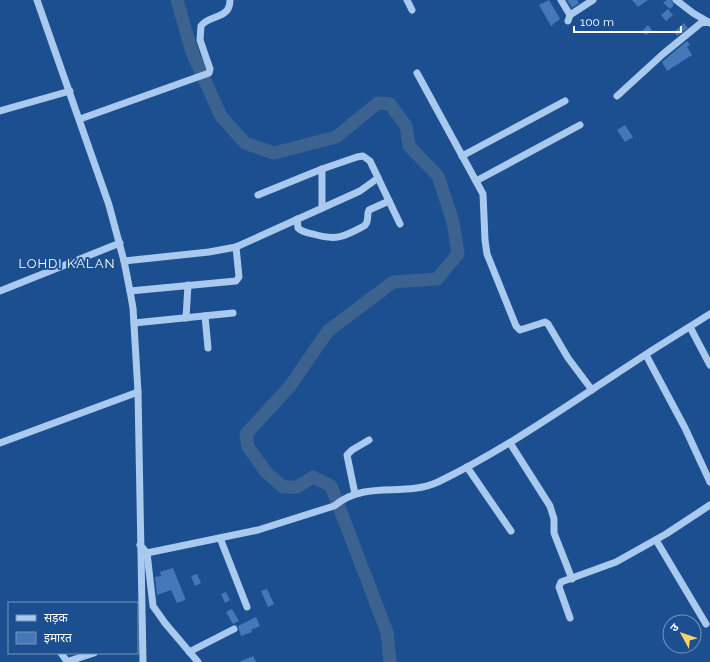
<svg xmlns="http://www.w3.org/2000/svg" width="710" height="662" font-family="Raleway,'Noto Sans Devanagari',sans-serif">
<rect width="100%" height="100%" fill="#1b4f8f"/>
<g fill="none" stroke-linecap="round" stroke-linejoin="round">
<!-- river -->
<polyline stroke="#3c6290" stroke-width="13" points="177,0 192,52 221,116 245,143 274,153 336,137 378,103 390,104 406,126 409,146 438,176 453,222 458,254 437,279 393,282 328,331 290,386 246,434 248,447 266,472 283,487 297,487 313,477 331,486 387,632 390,662"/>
</g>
<!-- building -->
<g fill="#4478b7">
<polygon points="549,0 560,19 551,26 539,5"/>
<polygon points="567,0 577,0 579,3 572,8"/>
<polygon points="632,0 648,0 638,7"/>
<polygon points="667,0 671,0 674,5 670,9 663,3"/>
<polygon points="668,9 673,15 666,21 661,15"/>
<polygon points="684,23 688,28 677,36 674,32"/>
<polygon points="648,25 652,30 646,35 642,31"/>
<polygon points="687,41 690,45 687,47 692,55 667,71 662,62"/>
<polygon points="625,125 633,137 625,142 617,130"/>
<polygon points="173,568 185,598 185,600 177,603 171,590 157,595 155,577 161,576 160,572"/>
<polygon points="197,574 201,583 195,586 191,576"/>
<polygon points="267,589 274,604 268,607 261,591"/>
<polygon points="226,592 230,600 225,603 221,594"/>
<polygon points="232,609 239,621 233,624 226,612"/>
<polygon points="256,617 260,626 251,630 252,632 241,636 238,626"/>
<polygon points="253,656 256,662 239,662"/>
</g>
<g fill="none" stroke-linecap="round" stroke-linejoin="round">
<!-- minor -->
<g stroke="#a9c9ee" stroke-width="7">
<polyline points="37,0 109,205 124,261 130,291 133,308 138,392 143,662"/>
<polyline points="407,0 412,10"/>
<polyline points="561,0 570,15"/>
<polyline points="676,0 693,13 710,23"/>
<polyline points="568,21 570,15 593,0"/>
<polyline points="417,73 483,194 485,240 487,254 516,326 520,330 542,323 545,322 548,324 568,358 592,390"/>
<polyline points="617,96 663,54 701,23 709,22"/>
<polyline points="0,111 70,91"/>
<path d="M80 119 209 73 210 69 200 40 201 26C207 17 223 18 228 9 229 7 230 3 230 0"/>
<polyline points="462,156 565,101"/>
<polyline points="476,181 580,125"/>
<polyline points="258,195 322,169 357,157 363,156 370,161 400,224"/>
<polyline points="322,208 322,169"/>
<path d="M297 219 298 228C302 232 308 233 313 234 337 241 343 237 364 226 370 222 366 215 369 210L389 201"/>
<polyline points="124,261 209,252 236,247 360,191 378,178"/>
<polyline points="0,291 120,243"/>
<polyline points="130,291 236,281 239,277 236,247"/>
<polyline points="205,316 208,348"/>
<polyline points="186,318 188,285"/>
<polyline points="134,323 233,313"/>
<polyline points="690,327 710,365"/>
<polyline points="646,355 685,428 710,482"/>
<polyline points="0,443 138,392"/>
<polyline points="510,443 550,506 554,519 554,533 572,579"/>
<polyline points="467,467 511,531"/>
<polyline points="355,494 347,455 352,450 369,440"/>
<polyline points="220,538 247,607"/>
<polyline points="656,540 706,624"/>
<path d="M140 545 147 553 258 530 334 506C367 479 403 498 438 482 492 456 543 422 593 389 632 363 671 338 710 314"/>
<polyline points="147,553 153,606 165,623 198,662"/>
<polyline points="570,618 559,587 561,582 616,562 666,534 710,505"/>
<polyline points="189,652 234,629"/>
<polyline points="61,653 66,660 69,661 94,653"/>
</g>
</g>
<g text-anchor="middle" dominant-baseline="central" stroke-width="4" stroke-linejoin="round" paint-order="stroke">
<!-- quarter labels -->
<g font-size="13" letter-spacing="1" fill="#fff" stroke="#1b4f8f">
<text x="67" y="263">LOHDI KALAN</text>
</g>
</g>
<!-- legend -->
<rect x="8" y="602" width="130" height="52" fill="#1b4f8f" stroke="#7695bc"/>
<rect x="16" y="615" width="20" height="6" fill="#a9c9ee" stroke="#7695bc"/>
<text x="44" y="622" font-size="12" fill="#ffffff">सड़क</text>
<rect x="16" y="632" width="20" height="12" fill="#4478b7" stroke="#7695bc"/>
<text x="44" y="642" font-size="12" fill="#ffffff">इमारत</text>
<!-- north arrow -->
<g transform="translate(682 634) rotate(310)"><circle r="19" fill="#1b4f8f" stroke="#7695bc"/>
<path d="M0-3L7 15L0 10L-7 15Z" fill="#ffd166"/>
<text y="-6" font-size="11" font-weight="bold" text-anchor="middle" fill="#ffffff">उ</text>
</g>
<!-- scale -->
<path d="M574 26v6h107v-6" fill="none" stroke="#ffffff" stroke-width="2"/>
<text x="580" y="26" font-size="12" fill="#ffffff" stroke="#1b4f8f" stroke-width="3" paint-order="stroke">100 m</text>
</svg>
